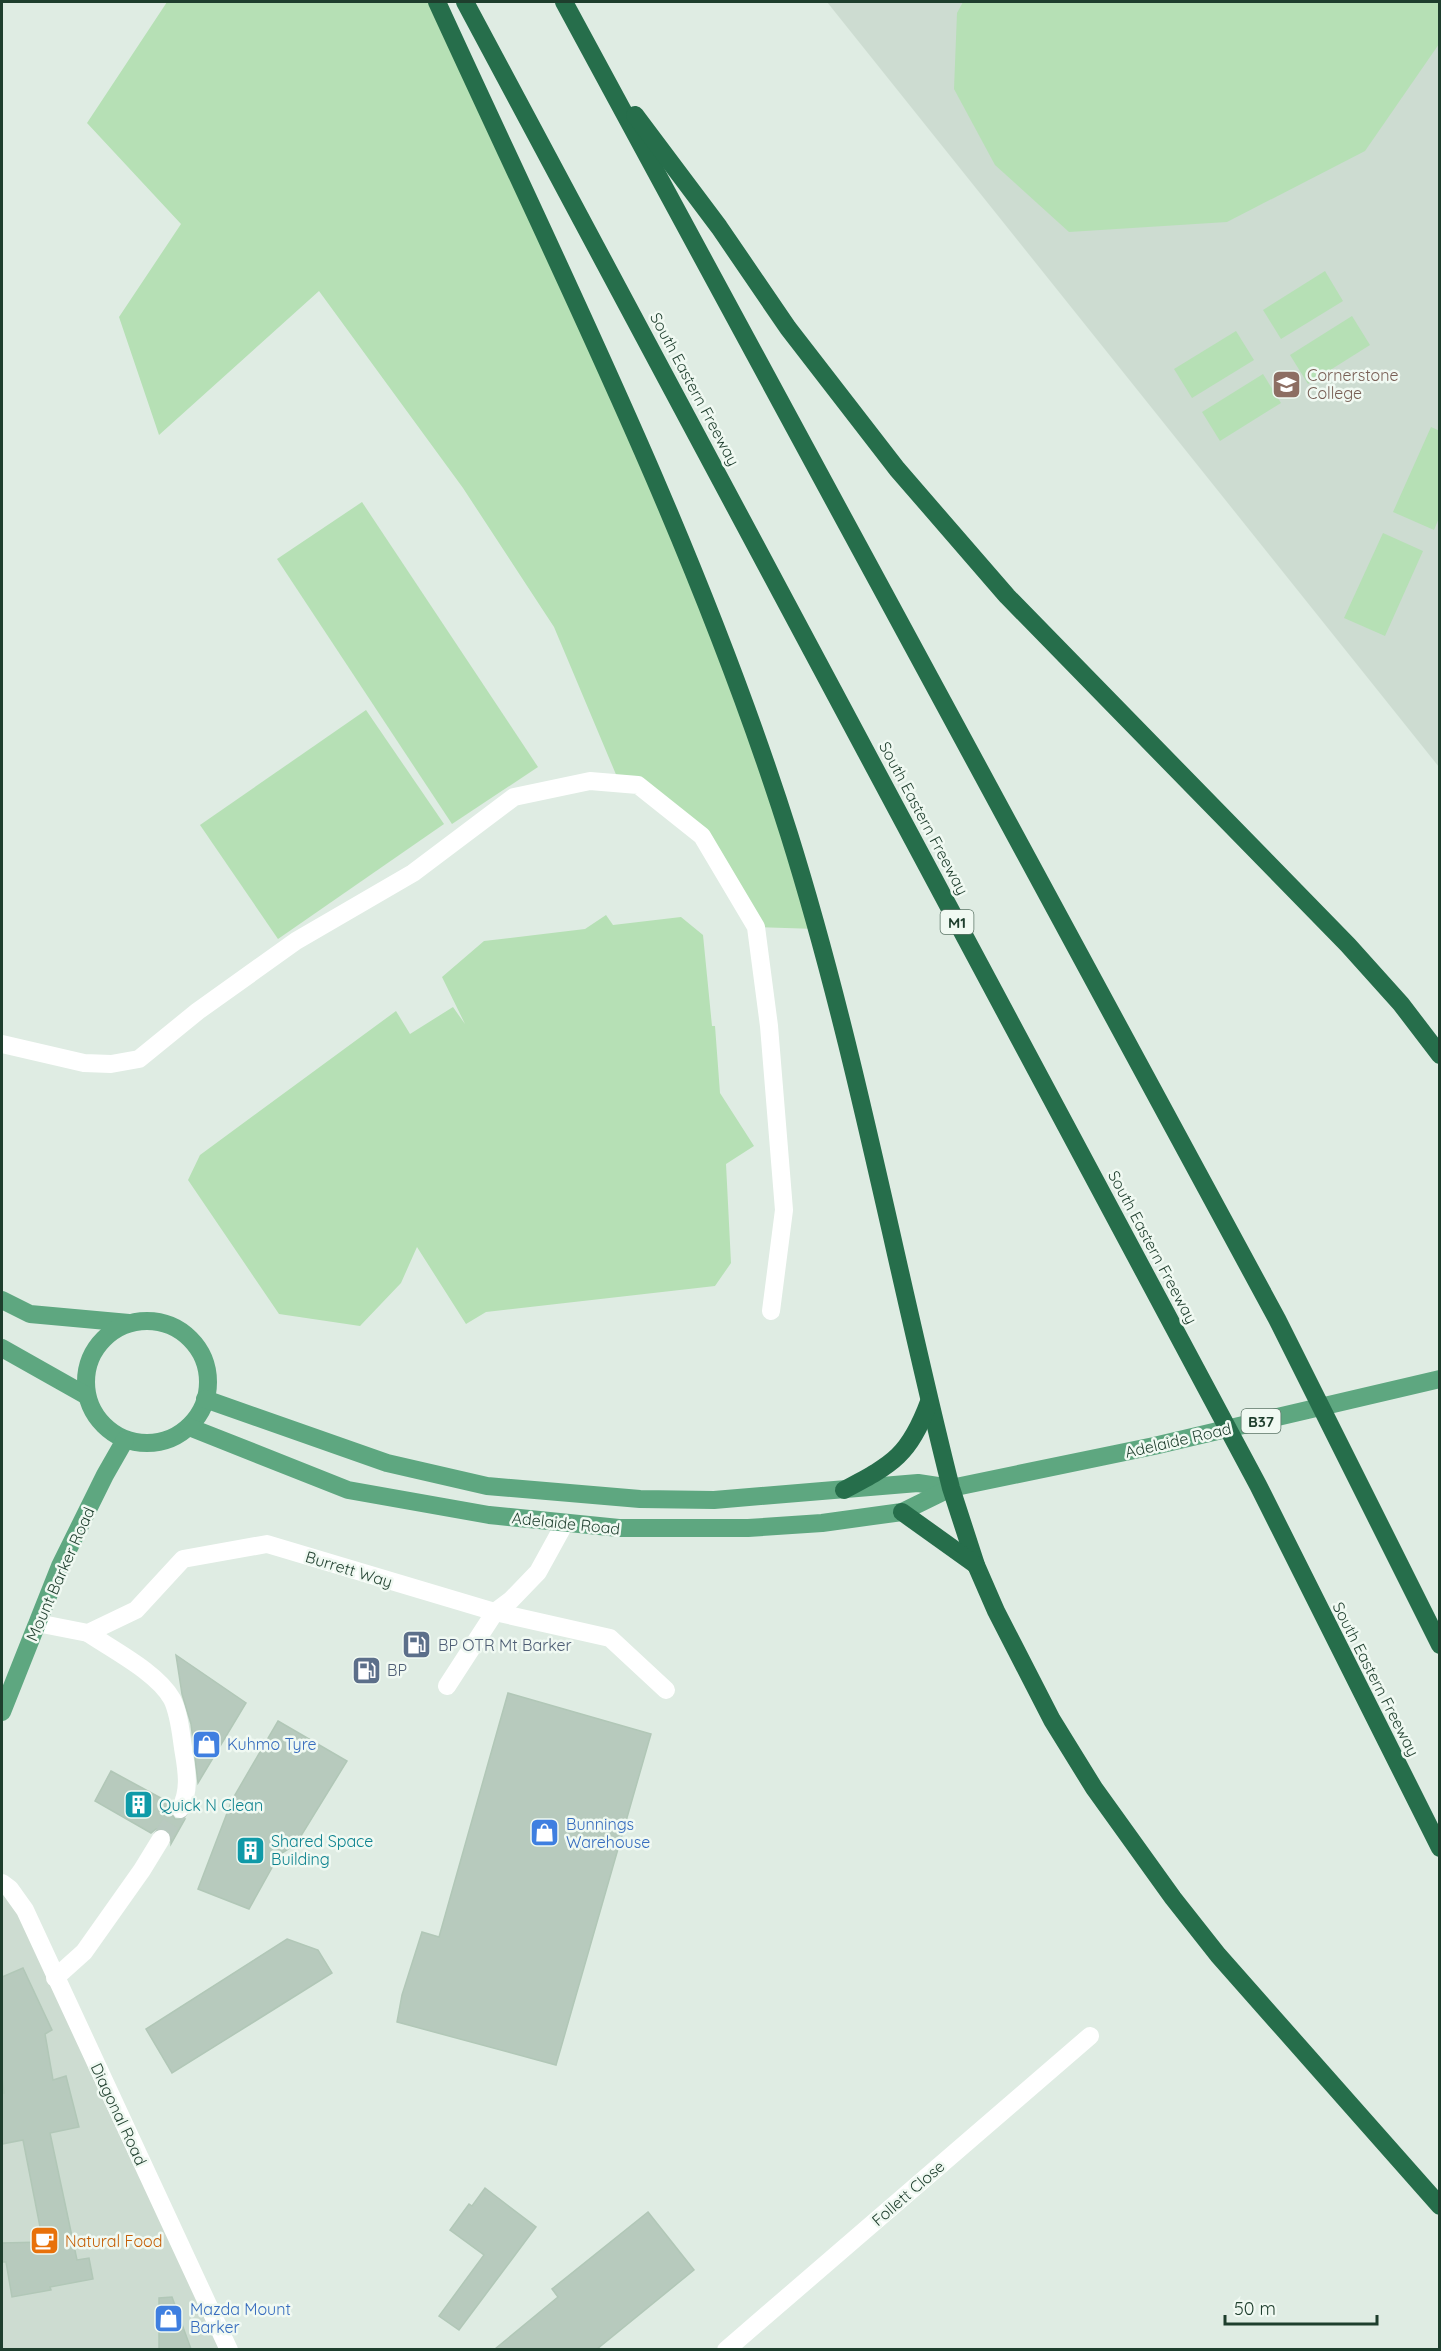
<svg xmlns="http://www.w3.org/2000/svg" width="1441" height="2351" font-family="Quicksand,sans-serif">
<rect width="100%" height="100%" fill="#dfece3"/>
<!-- built -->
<g fill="#cddcd1">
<polygon points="827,2 1439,2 1439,767"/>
<polygon points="2,1883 10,1889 229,2349 2,2349"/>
</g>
<!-- green -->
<g fill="#b6e0b5">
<polygon points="167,2 437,2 705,600 817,929 756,927 702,836 620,784 554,627 463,488 319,291 159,435 119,317 181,224 87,123"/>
<polygon points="963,2 1439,2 1439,44 1365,151 1227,222 1069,232 995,165 954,89 957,13"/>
<polygon points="1325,271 1343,301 1281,339 1263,310"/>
<polygon points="1352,316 1370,345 1308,384 1290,355"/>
<polygon points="1236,331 1254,360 1192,398 1174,369"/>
<polygon points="1263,374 1281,403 1220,441 1202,412"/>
<polygon points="1431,427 1440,431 1439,518 1434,530 1393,512"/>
<polygon points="362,502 538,767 452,824 277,559"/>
<polygon points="1383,533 1423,551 1385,636 1344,618"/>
<polygon points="366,710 444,824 278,939 200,825"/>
<polygon points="606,915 613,925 681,917 703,935 712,1026 715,1026 720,1093 754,1146 726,1164 731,1263 715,1286 486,1312 466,1324 417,1247 401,1283 360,1326 279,1314 188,1180 200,1155 396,1011 410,1034 453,1007 465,1024 442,977 484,941 585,929"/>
</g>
<!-- building -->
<g fill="#b7cabd" stroke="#b1c7b7" stroke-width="1.5">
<polygon points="176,1655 246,1703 198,1783 191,1724 182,1694"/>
<polygon points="508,1693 651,1734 556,2065 397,2022 402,1995 422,1932 439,1937"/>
<polygon points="278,1721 347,1761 296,1844 279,1855 249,1909 198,1889 232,1800"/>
<polygon points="111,1771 170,1803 169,1810 175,1819 185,1819 171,1844 171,1834 166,1829 156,1829 151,1833 95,1801"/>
<polygon points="287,1939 318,1950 332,1973 172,2073 146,2029"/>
<polygon points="23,1968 52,2030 45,2034 53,2080 66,2076 79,2127 50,2133 77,2260 89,2258 93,2279 50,2287 51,2290 12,2297 6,2262 2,2262 2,2243 43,2242 23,2140 2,2144 2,2093 4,2093 2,2077 2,1977"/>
<polygon points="485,2188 536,2227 459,2330 439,2316 484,2255 450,2230 469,2204 472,2206"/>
<polygon points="648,2212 694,2270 597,2349 495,2349 558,2297 552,2289"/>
<polygon points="172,2297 191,2349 159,2349 159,2298"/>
</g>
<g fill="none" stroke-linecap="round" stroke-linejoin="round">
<!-- minor-tunnel -->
<polyline stroke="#b8c9bf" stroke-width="18" stroke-dasharray="18 9" stroke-linecap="butt" points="161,1839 180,1809"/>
<!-- minor -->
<g stroke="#fff" stroke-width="18">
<polyline points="2,1044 84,1063 111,1064 139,1059 198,1011 296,941 413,873 514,797 590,781 638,785 702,836 756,927 769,1026 784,1210 771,1311"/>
<polyline points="37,1623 88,1633 136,1610 183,1559 267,1544 495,1612 610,1638 666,1690"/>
<path d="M88 1633C113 1650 158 1673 172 1699 180 1715 181 1737 184 1754 187 1772 190 1792 180 1809"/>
<polyline points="447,1686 495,1612 511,1600 538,1572 565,1523"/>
<polyline points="2,1883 10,1889 25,1910 229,2350"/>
<polyline points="55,1978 84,1952 142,1870 161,1839"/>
<polyline points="726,2350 1090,2036"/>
</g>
<!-- major -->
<g stroke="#5ea780" stroke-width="18">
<polyline points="2,1300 30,1314 129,1323"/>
<circle cx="147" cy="1382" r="61"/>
<polyline points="2,1348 87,1396"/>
<polyline points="205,1399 387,1463 487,1486 640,1499 714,1500 918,1483 951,1488"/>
<polyline points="189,1427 348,1490 489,1515 619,1528 748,1528 822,1523 902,1512 951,1488 1154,1446 1440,1379"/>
<polyline points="2,1712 60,1566 105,1475 125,1440"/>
</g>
<!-- highway -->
<g stroke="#266e4b" stroke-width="18">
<path d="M437 2C562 275 698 546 789 834 856 1048 896 1270 951 1488L976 1565 996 1611 1052 1720 1094 1788 1173 1898 1218 1955 1440 2206"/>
<polyline points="465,2 1258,1485 1440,1848"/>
<polyline points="564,2 1277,1319 1440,1645"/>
<polyline points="635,115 719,227 788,328 897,469 1007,596 1348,945 1401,1004 1440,1055"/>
<path d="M844 1490C893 1464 909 1456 929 1402"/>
<polyline points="902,1512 976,1565"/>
</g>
</g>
<!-- icons -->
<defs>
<symbol id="school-square" viewBox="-11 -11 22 22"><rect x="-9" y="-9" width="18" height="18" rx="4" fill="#8d6e63" stroke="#f0f9f2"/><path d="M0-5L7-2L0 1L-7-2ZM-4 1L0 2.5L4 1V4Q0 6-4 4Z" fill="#fff"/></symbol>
<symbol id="fuel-square" viewBox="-11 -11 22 22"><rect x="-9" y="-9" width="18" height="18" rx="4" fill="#5c6f8a" stroke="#f0f9f2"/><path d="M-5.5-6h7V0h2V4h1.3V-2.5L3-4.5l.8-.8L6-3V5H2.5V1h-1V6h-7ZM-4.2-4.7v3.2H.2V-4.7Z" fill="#fff"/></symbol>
<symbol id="shop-square" viewBox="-11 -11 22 22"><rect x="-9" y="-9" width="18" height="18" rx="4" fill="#3f7fe0" stroke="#f0f9f2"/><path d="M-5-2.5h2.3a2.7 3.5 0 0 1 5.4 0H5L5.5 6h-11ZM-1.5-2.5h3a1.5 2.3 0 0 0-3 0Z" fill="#fff"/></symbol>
<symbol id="building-square" viewBox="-11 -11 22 22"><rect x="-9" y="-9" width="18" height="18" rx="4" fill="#0f9aa8" stroke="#f0f9f2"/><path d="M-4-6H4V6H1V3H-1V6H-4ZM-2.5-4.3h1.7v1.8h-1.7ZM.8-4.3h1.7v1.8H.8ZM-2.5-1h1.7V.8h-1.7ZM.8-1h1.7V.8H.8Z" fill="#fff"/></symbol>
<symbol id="cafe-square" viewBox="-11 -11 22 22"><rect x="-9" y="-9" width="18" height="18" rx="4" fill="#e8710a" stroke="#f0f9f2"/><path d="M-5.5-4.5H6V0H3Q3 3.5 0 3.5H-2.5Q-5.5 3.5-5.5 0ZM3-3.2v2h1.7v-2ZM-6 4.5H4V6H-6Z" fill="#fff"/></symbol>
</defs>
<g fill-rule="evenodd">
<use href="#school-square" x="1270" y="368" width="33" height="33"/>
<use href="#fuel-square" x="400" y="1628" width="33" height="33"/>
<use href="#fuel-square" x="350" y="1654" width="33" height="33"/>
<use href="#shop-square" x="190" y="1728" width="33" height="33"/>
<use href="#building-square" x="122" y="1788" width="33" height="33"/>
<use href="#shop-square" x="528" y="1816" width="33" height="33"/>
<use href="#building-square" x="234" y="1834" width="33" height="33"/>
<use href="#cafe-square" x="28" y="2224" width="33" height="33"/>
<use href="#shop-square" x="152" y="2302" width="33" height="33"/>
</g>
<g text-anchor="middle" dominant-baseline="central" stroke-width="5" stroke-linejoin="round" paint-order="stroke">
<!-- shield labels -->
<g fill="#f0f9f2" stroke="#5d7668" stroke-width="1.5">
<rect x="940.5" y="910" width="33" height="24" rx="4.5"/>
<rect x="1241.5" y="1409" width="39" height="24" rx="4.5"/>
</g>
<g font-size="15" font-weight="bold" fill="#1e3e2d">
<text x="957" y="922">M1</text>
<text x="1261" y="1421">B37</text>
</g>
<!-- education labels -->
<g font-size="16" fill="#785e54" stroke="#f0f9f2" text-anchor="start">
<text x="1307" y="375">Cornerstone<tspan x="1307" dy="18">College</tspan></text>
</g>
<!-- street labels -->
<g font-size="16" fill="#1e3e2d" stroke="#f0f9f2">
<text transform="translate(695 389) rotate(62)">South Eastern Freeway</text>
<text transform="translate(924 818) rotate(62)">South Eastern Freeway</text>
<text transform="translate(1153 1247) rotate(62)">South Eastern Freeway</text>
<text transform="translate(1178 1440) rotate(-13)">Adelaide Road</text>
<text transform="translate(566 1523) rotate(6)">Adelaide Road</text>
<text transform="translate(349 1569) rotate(17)">Burrett Way</text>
<text transform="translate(60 1574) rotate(-66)">Mount Barker Road</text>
<text transform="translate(1376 1679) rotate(63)">South Eastern Freeway</text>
<text transform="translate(119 2114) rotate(65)">Diagonal Road</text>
<text transform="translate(908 2193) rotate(-41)">Follett Close</text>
</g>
<!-- service labels -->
<g font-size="16" fill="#4e5e75" stroke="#f0f9f2" text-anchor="start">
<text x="438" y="1645">BP OTR Mt Barker</text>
<text x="387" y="1670">BP</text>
</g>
<!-- shop labels -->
<g font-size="16" fill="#366cbe" stroke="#f0f9f2" text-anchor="start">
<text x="227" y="1744">Kuhmo Tyre</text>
<text x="566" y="1824">Bunnings<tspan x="566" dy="18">Warehouse</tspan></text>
<text x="190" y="2309">Mazda Mount<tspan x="190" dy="18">Barker</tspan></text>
</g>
<!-- culture labels -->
<g font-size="16" fill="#0d838f" stroke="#f0f9f2" text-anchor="start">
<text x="159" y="1805">Quick N Clean</text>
<text x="271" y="1841">Shared Space<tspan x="271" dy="18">Building</tspan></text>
</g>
<!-- food labels -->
<g font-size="16" fill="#c56008" stroke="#f0f9f2" text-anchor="start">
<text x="65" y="2241">Natural Food</text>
</g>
</g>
<!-- border -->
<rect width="1441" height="2351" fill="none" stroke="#1e3e2d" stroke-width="6"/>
<!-- scale -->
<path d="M1225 2315v9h152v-9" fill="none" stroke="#1e3e2d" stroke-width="3"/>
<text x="1234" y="2315" font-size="18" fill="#1e3e2d" stroke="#f0f9f2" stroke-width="4.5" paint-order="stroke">50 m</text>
</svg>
